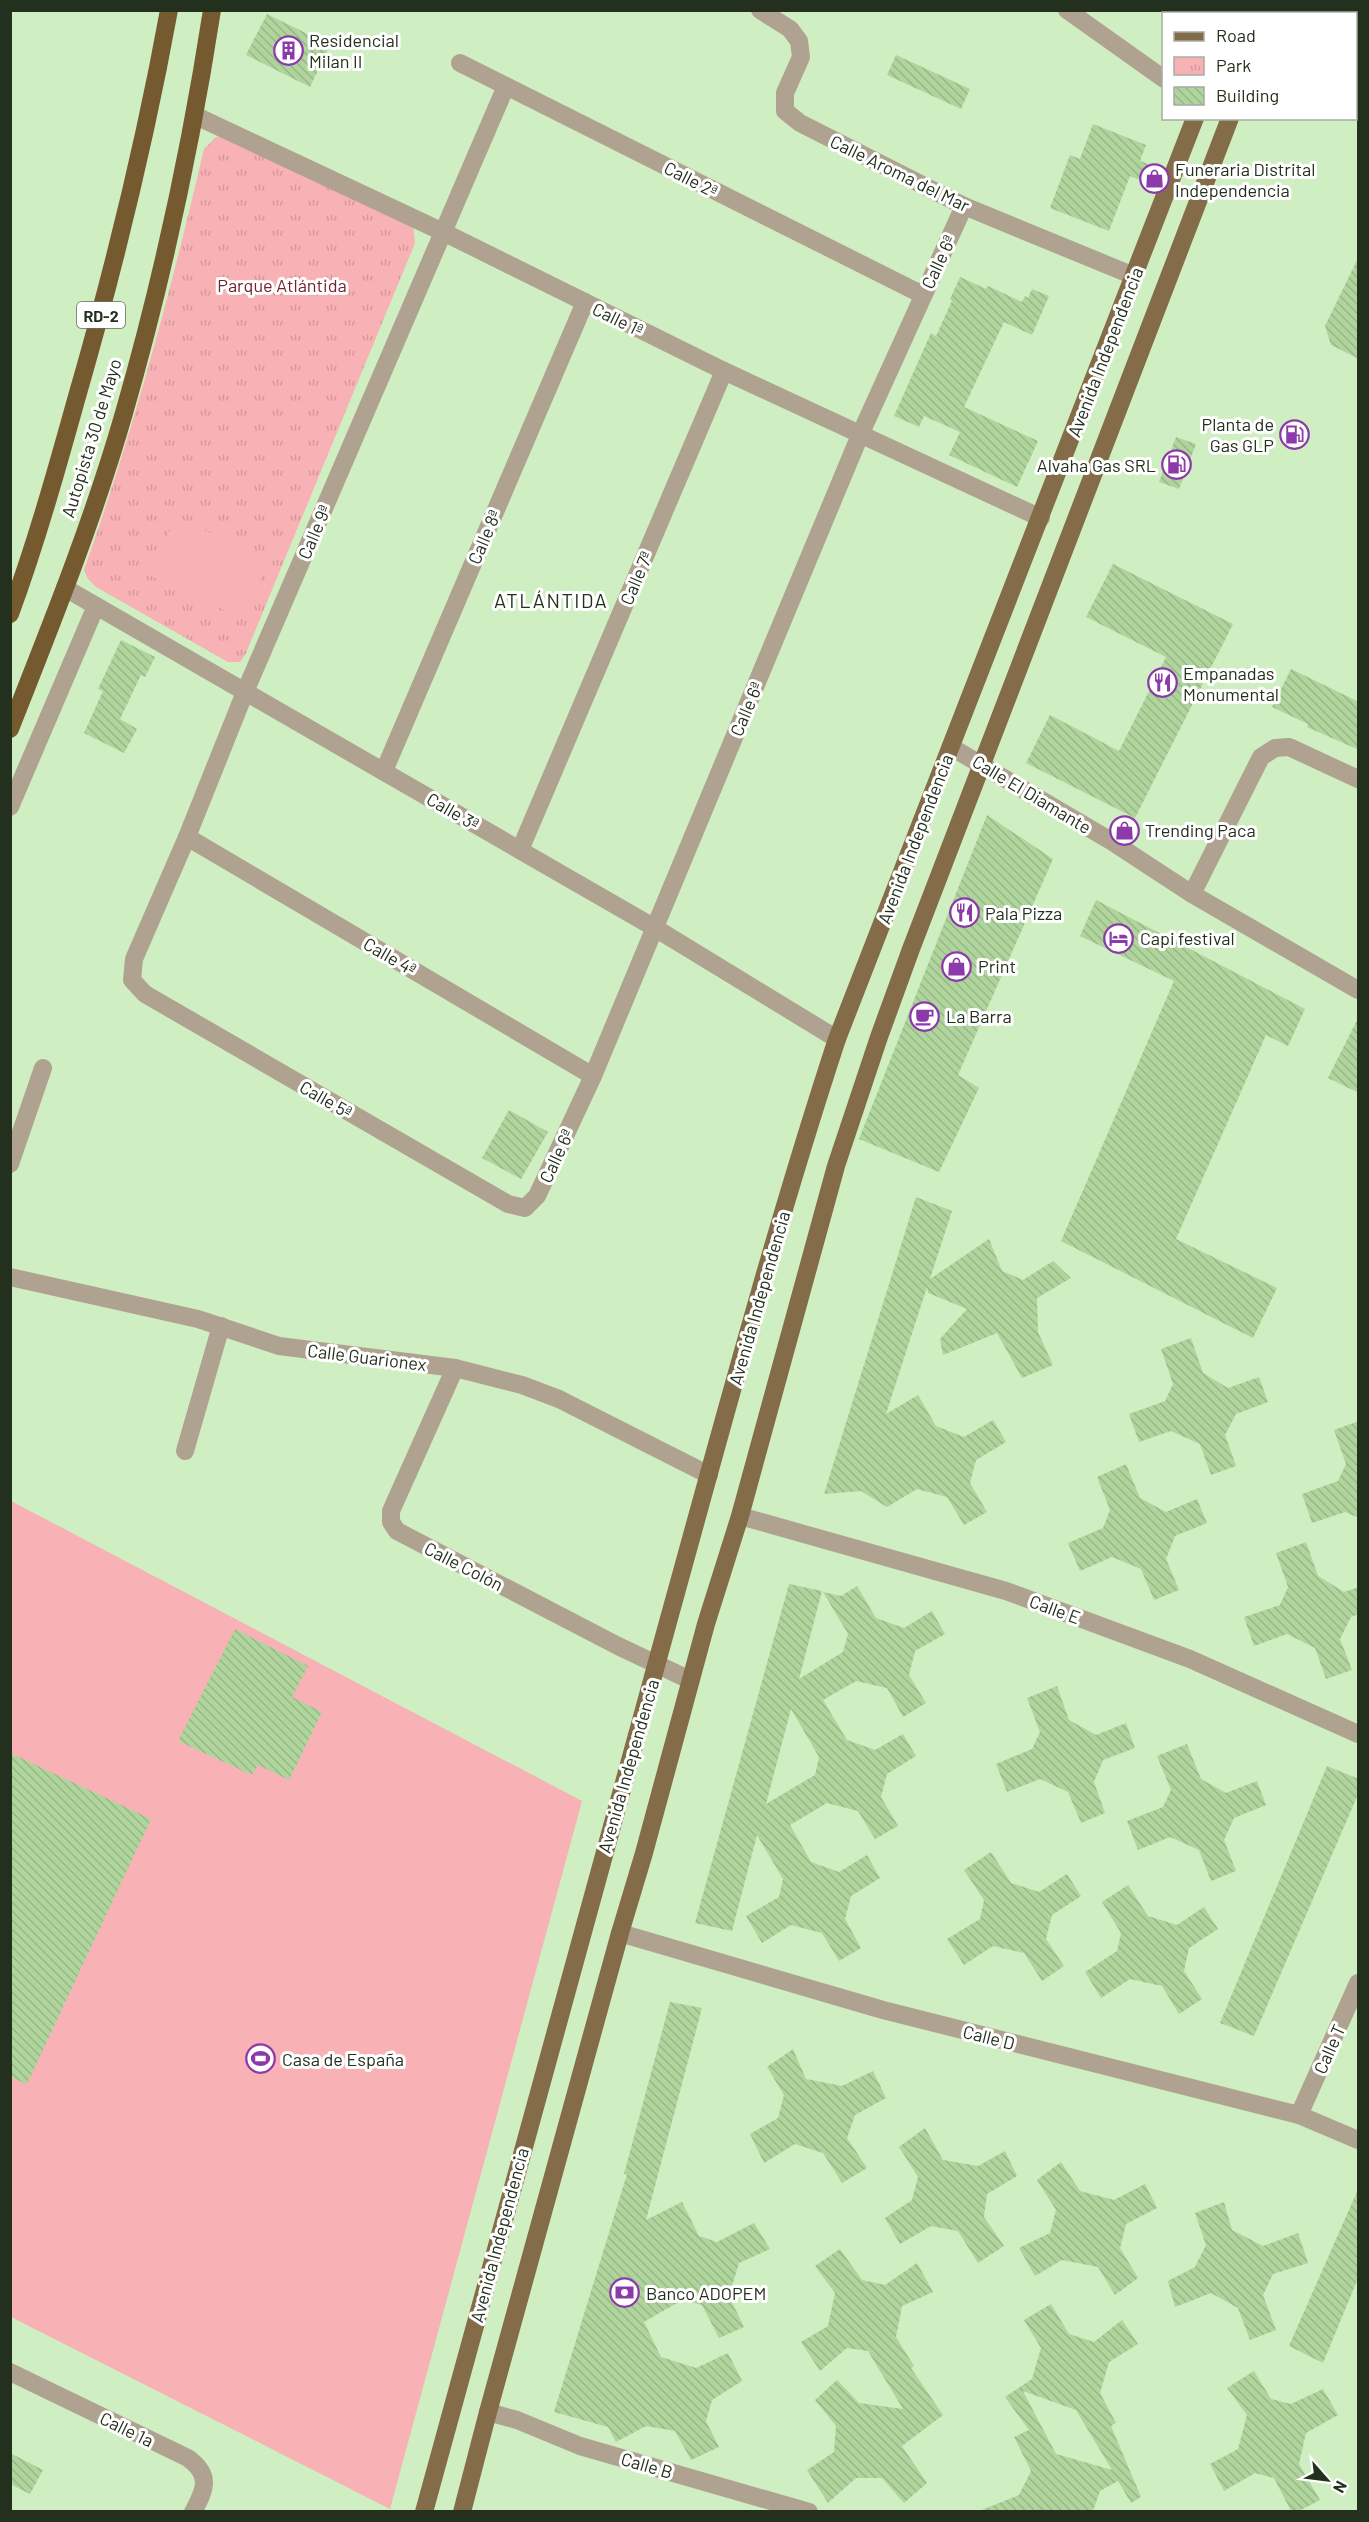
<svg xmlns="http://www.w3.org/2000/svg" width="1369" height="2522" font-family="Barlow,sans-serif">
<defs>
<pattern id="park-tufts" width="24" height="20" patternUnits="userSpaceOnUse" patternTransform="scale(1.5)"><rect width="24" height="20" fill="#f8b1b4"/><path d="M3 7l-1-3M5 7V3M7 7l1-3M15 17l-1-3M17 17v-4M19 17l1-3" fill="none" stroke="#d4999a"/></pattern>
<pattern id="building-back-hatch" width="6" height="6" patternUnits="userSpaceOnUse" patternTransform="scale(1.5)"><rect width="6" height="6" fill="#afd59d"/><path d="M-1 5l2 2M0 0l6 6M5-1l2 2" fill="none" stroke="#96b787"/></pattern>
</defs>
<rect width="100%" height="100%" fill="#cfeec1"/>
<!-- park -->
<path fill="url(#park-tufts)" d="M228 136 413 225 415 243 246 653 240 662H228L96 587 88 579 84 570C133 432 171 291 204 149L216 137Z"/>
<!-- pitch -->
<g fill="#f8b1b4">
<polygon points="176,517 269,560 242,618 149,575"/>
<polygon points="11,1501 582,1801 390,2509 11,2317"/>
</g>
<!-- building -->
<g fill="url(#building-back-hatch)" fill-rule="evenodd">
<polygon points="267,14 330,45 310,87 246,55"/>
<polygon points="896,55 970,89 961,109 887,75"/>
<polygon points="1093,124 1146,145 1140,161 1149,164 1142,181 1130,176 1109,231 1050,208 1070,155 1080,159"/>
<polygon points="1359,256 1359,359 1331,345 1325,326"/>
<polygon points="960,277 986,289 988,286 1022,302 1025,296 1028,298 1032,289 1049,296 1032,335 1004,322 964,407 1038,441 1017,487 949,455 960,432 924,416 919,427 894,416 931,333 936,336 952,301 950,299"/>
<polygon points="1176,437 1196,444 1179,489 1159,482"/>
<polygon points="1113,564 1233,624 1135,818 1026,763 1050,715 1119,751 1166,657 1086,617"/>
<polygon points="121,640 155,657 145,677 141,675 120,719 137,729 124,753 84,733 103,691 98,689"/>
<polygon points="1291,669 1359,702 1359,750 1307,727 1308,724 1272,707"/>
<polygon points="987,815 1053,859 958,1075 979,1088 939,1172 859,1139"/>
<polygon points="1096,900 1305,1009 1288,1046 1266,1035 1176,1239 1277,1288 1253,1338 1061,1241 1174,981 1080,936"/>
<polygon points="1359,1016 1359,1093 1328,1078"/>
<polygon points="509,1110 548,1132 521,1179 482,1158"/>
<polygon points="916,1197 952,1211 930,1279 989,1239 1002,1271 1023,1280 1053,1261 1071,1278 1037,1298 1038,1332 1053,1365 1022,1378 997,1333 943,1355 940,1339 967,1309 928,1293 927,1287 886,1414 918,1395 936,1426 964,1437 993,1420 1006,1442 976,1460 970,1483 987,1512 964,1525 947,1497 917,1489 887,1507 861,1491 824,1494"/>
<polygon points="1191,1338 1203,1373 1228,1388 1259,1377 1268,1402 1236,1414 1225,1435 1236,1466 1211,1475 1200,1444 1171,1431 1139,1442 1129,1414 1165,1401 1173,1384 1161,1349"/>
<polygon points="1359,1421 1359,1518 1345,1512 1312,1523 1302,1494 1338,1481 1346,1464 1334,1430"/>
<polygon points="1126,1464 1140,1498 1166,1512 1197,1499 1207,1523 1175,1536 1166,1559 1179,1590 1154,1600 1141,1569 1112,1557 1080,1571 1068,1543 1103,1528 1110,1510 1097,1477"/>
<polygon points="1306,1542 1318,1576 1344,1592 1359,1587 1359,1614 1351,1617 1340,1639 1352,1670 1326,1679 1315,1648 1287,1634 1254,1646 1244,1617 1280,1605 1288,1587 1276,1553"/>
<path d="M789 1584 822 1591 799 1679 843 1652 848 1634 823 1592 841 1596 857 1586 876 1618 904 1628 932 1611 945 1634 915 1651 909 1675 926 1703 903 1717 887 1688 856 1681 823 1700 847 1740 875 1750 903 1734 916 1756 887 1774 881 1797 898 1826 875 1839 858 1811 827 1803 790 1825 811 1862 839 1872 867 1855 880 1878 851 1896 845 1919 861 1948 839 1961 822 1933 791 1925 762 1943 746 1916 779 1897 783 1879 757 1835 732 1931 695 1923ZM791 1709 819 1757 815 1775 766 1804Z"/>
<polygon points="235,1629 308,1666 292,1697 322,1712 289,1780 258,1765 252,1775 178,1741"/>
<polygon points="1057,1686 1069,1720 1096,1735 1126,1723 1135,1748 1103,1760 1094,1782 1105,1813 1081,1823 1068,1792 1040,1779 1007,1792 996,1764 1032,1749 1040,1732 1027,1698"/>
<polygon points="1187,1744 1201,1779 1226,1793 1257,1781 1266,1805 1234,1818 1224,1840 1236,1871 1211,1881 1199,1850 1170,1837 1138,1850 1127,1821 1163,1807 1171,1790 1157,1756"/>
<polygon points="10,1753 151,1819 27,2084 10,2077"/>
<polygon points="1327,1766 1359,1779 1359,1792 1254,2036 1220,2023"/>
<polygon points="991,1852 1011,1883 1039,1892 1067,1874 1081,1896 1052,1915 1046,1939 1064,1966 1042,1981 1024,1953 993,1946 964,1965 947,1939 980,1919 984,1900 964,1870"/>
<polygon points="1128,1885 1148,1916 1177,1925 1204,1907 1218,1929 1189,1948 1184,1971 1202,1999 1179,2014 1162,1986 1130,1979 1101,1998 1085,1972 1117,1951 1121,1933 1102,1902"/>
<polygon points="670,2002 702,2008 646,2220 682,2202 699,2236 717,2242 754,2223 770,2249 739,2263 729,2296 744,2327 719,2338 702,2305 682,2300 644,2322 661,2357 696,2368 728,2353 742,2381 712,2400 706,2421 719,2447 691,2460 675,2431 646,2426 616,2442 608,2427 554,2412 627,2174 624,2174"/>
<polygon points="793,2049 806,2079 842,2086 873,2071 886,2098 855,2115 847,2138 867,2168 842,2183 823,2153 795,2144 764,2163 750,2134 778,2118 784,2095 767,2067"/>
<polygon points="925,2128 943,2160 978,2166 1005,2151 1017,2176 987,2194 984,2217 1004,2246 978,2263 958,2231 931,2226 900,2244 885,2218 912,2200 918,2177 899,2147"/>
<polygon points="1061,2162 1080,2191 1114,2200 1145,2184 1157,2208 1126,2224 1120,2248 1138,2278 1115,2295 1098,2267 1062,2260 1035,2276 1019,2248 1050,2233 1056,2210 1037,2180"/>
<polygon points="1359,2187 1359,2276 1323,2363 1289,2346"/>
<polygon points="1224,2202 1232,2230 1263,2246 1298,2233 1308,2263 1273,2274 1263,2295 1276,2330 1250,2340 1238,2308 1211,2293 1175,2307 1168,2281 1195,2267 1206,2245 1195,2213"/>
<polygon points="840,2249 862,2280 885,2285 917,2263 933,2292 902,2306 896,2337 914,2366 911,2368 943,2415 902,2446 927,2483 904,2503 882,2478 856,2478 828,2503 807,2470 834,2452 836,2426 815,2400 837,2380 859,2403 903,2409 868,2351 847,2348 820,2371 801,2342 828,2326 835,2293 815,2266"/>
<path d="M1051 2304 1069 2334 1094 2342 1122 2320 1138 2344 1109 2362 1100 2393 1116 2423 1111 2426 1141 2497 1131 2503 1118 2481 1100 2491 1093 2511H979L1019 2495 1031 2471 1014 2437 1029 2430 1005 2397 1032 2379 1041 2348 1024 2320ZM1023 2391 1076 2410 1112 2470 1056 2454Z"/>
<polygon points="1254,2371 1271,2399 1291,2404 1323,2389 1338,2415 1306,2433 1299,2464 1320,2500 1299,2511 1291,2511 1274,2478 1255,2473 1224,2491 1210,2464 1238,2449 1247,2415 1227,2388"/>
<polygon points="10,2453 43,2470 30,2494 10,2484"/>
</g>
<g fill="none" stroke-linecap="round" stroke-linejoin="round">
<!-- minor -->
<g stroke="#b0a290" stroke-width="18">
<polyline points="760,10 790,29 799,41 801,57 785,93 785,111 800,123 964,206 1134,276"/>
<polyline points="1067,10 1164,79"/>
<polyline points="1280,10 1286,14"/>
<polyline points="1357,10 1358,11"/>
<polyline points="1356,49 1358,50"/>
<polyline points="460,63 923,295"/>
<polyline points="506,86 245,692 187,837 134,959 132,980 145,994 508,1204 525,1208 537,1196 593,1076 860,435 964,206"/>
<polyline points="196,116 443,232 724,371 1041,518"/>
<polyline points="65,588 655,928 837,1039"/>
<polyline points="951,747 1111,841 1192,894 1358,990"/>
<polyline points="384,771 585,302"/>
<polyline points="10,807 96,606"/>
<polyline points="187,837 593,1076"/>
<polyline points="520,850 724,371"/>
<polyline points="1192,894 1261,757 1275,748 1289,747 1358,779"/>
<polyline points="10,1164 43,1068"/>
<polyline points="10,1277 198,1319 279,1346 455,1368 522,1385 559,1399 709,1475"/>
<polyline points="455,1368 391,1511 391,1522 397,1531 618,1646 690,1680"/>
<polyline points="185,1451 221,1326"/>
<polyline points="740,1516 1006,1591 1190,1659 1358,1734"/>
<polyline points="620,1933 883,2010 1299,2115 1358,2140"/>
<polyline points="1299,2115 1358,1983"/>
<path d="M10 2372 188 2458C211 2475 206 2488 193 2512"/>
<polyline points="488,2412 517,2420 580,2446 809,2512"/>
</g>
<!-- major -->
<g stroke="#856c49" stroke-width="18">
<polyline points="1235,14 1236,10"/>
<polyline points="1270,14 1271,10"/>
<path d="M424 2512C505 2215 586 1918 668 1622 722 1427 774 1231 837 1039L1195 118"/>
<polyline points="462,2512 488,2412 620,1933 644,1853 706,1624 740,1516 836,1166 879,1037 911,949 1230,118"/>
</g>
<!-- highway -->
<g stroke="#75592f" stroke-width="18">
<path d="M10 614C36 543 56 472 76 400 113 272 145 142 169 10"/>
<path d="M10 729C51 625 93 521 124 413 162 281 191 146 212 10"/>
</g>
</g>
<!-- icons -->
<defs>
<symbol id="building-ring" viewBox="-11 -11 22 22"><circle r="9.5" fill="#fff" stroke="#8c3aa9" stroke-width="1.5"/><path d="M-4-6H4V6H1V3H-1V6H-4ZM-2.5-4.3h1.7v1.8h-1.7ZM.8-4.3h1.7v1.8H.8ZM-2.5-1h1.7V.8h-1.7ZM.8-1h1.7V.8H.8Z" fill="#8c3aa9"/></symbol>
<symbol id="shop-ring" viewBox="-11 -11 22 22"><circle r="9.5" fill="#fff" stroke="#8c3aa9" stroke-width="1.5"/><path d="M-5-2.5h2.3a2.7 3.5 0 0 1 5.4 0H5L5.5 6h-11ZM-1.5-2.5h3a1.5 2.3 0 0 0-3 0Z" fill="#8c3aa9"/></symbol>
<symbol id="fuel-ring" viewBox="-11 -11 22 22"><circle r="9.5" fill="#fff" stroke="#8c3aa9" stroke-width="1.5"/><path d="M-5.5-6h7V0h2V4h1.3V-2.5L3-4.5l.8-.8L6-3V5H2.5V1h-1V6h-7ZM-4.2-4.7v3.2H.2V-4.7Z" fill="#8c3aa9"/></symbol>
<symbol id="restaurant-ring" viewBox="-11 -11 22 22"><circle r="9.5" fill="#fff" stroke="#8c3aa9" stroke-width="1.5"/><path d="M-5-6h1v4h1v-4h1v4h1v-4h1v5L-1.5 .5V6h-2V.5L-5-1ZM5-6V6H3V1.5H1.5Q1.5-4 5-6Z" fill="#8c3aa9"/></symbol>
<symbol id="hotel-ring" viewBox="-11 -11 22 22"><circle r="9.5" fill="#fff" stroke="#8c3aa9" stroke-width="1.5"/><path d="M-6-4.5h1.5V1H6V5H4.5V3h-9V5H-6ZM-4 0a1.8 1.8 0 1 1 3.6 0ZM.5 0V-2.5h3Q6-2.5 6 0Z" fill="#8c3aa9"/></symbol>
<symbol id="cafe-ring" viewBox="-11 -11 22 22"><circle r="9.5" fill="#fff" stroke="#8c3aa9" stroke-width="1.5"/><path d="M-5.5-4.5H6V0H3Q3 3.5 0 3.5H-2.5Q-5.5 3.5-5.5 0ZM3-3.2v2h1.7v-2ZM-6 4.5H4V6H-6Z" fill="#8c3aa9"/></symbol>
<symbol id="stadium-ring" viewBox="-11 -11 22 22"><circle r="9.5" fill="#fff" stroke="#8c3aa9" stroke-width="1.5"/><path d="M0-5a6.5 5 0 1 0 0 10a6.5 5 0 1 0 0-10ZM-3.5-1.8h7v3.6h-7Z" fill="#8c3aa9"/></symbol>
<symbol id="bank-ring" viewBox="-11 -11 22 22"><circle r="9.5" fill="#fff" stroke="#8c3aa9" stroke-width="1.5"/><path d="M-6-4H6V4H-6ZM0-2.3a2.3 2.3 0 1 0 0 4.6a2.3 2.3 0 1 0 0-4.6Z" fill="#8c3aa9"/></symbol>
</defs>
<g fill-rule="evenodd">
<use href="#building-ring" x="272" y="34" width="33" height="33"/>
<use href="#shop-ring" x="1138" y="162" width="33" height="33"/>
<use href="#fuel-ring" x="1278" y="418" width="33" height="33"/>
<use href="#fuel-ring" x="1160" y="448" width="33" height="33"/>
<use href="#restaurant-ring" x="1146" y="666" width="33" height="33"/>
<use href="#shop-ring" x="1108" y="814" width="33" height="33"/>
<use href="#restaurant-ring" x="948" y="896" width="33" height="33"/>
<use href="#hotel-ring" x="1102" y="922" width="33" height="33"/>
<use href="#shop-ring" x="940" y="950" width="33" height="33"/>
<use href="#cafe-ring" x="908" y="1000" width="33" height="33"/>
<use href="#stadium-ring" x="244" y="2042" width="33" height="33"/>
<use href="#bank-ring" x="608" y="2276" width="33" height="33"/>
</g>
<g text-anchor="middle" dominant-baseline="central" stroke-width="6" stroke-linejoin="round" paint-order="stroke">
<!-- shield labels -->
<rect fill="#fff" stroke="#666e62" stroke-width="1.5" x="77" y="302" width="48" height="26" rx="4.5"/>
<g font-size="16" font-weight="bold" fill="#24301e">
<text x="101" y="315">RD-2</text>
</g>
<!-- poi labels -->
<g font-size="18" fill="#24301e" stroke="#fff" text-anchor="start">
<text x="309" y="40">Residencial<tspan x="309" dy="21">Milan II</tspan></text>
<text x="1175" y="169">Funeraria Distrital<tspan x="1175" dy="21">Independencia</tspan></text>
<text x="1274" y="424" text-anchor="end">Planta de<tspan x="1274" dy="21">Gas GLP</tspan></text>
<text x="1156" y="465" text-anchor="end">Alvaha Gas SRL</text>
<text x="1183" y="673">Empanadas<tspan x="1183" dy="21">Monumental</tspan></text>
<text x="1145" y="830">Trending Paca</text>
<text x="985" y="913">Pala Pizza</text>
<text x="1140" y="938">Capi festival</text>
<text x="978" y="966">Print</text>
<text x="946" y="1016">La Barra</text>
<text x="282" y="2059">Casa de España</text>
<text x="646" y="2293">Banco ADOPEM</text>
</g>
<!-- street labels -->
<g font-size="18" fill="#24301e" stroke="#fff">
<text transform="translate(900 173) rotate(26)">Calle Aroma del Mar</text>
<text transform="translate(691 179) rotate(27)">Calle 2ª</text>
<text transform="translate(938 262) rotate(-65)">Calle 6ª</text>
<text transform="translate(618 319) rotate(26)">Calle 1ª</text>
<text transform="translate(1105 352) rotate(-69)">Avenida Independencia</text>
<text transform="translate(91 438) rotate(-73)">Autopista 30 de Mayo</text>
<text transform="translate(314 532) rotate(-67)">Calle 9ª</text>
<text transform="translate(484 537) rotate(-67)">Calle 8ª</text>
<text transform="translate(636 578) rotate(-67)">Calle 7ª</text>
<text transform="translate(746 709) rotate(-67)">Calle 6ª</text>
<text transform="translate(1032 794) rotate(31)">Calle El Diamante</text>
<text transform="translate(453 811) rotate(30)">Calle 3ª</text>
<text transform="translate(915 839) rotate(-69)">Avenida Independencia</text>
<text transform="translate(390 956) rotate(30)">Calle 4ª</text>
<text transform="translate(326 1099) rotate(30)">Calle 5ª</text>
<text transform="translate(556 1156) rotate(-65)">Calle 6ª</text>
<text transform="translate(759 1298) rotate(-74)">Avenida Independencia</text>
<text transform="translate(367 1357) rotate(7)">Calle Guarionex</text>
<text transform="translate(464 1566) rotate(27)">Calle Colón</text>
<text transform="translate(1055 1609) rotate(20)">Calle E</text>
<text transform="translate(628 1766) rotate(-74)">Avenida Independencia</text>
<text transform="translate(989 2037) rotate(14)">Calle D</text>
<text transform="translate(1329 2049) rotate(-66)">Calle T</text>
<text transform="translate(499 2235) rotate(-75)">Avenida Independencia</text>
<text transform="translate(127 2429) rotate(26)">Calle 1a</text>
<text transform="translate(647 2465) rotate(16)">Calle B</text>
</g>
<!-- park labels -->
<g font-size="18" fill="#75222e" stroke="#fff">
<text x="282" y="285">Parque Atlántida</text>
</g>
<!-- neighbourhood labels -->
<g font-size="20" letter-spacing="1.5" fill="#24301e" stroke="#fff">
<text x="551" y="600">ATLÁNTIDA</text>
</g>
</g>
<!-- border -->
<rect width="1369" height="2522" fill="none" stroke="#24301e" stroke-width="24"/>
<!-- legend -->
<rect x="1162" y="12" width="195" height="108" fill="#ffffff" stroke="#a7aca5" stroke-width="1.5"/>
<rect x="1174" y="32" width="30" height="9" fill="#856c49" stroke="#a7aca5" stroke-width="1.5"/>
<text x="1216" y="42" font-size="18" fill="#24301e">Road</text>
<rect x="1174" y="57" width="30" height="18" fill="url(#park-tufts)" stroke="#a7aca5" stroke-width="1.5"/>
<text x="1216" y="72" font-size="18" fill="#24301e">Park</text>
<rect x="1174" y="87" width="30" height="18" fill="url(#building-back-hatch)" stroke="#a7aca5" stroke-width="1.5"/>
<text x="1216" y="102" font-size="18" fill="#24301e">Building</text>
<!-- north arrow -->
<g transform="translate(1327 2480) rotate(118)" stroke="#ffffff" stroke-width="4.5" paint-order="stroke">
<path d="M0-4.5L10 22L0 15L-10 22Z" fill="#24301e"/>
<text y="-9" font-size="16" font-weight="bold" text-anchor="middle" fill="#24301e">N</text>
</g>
</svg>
